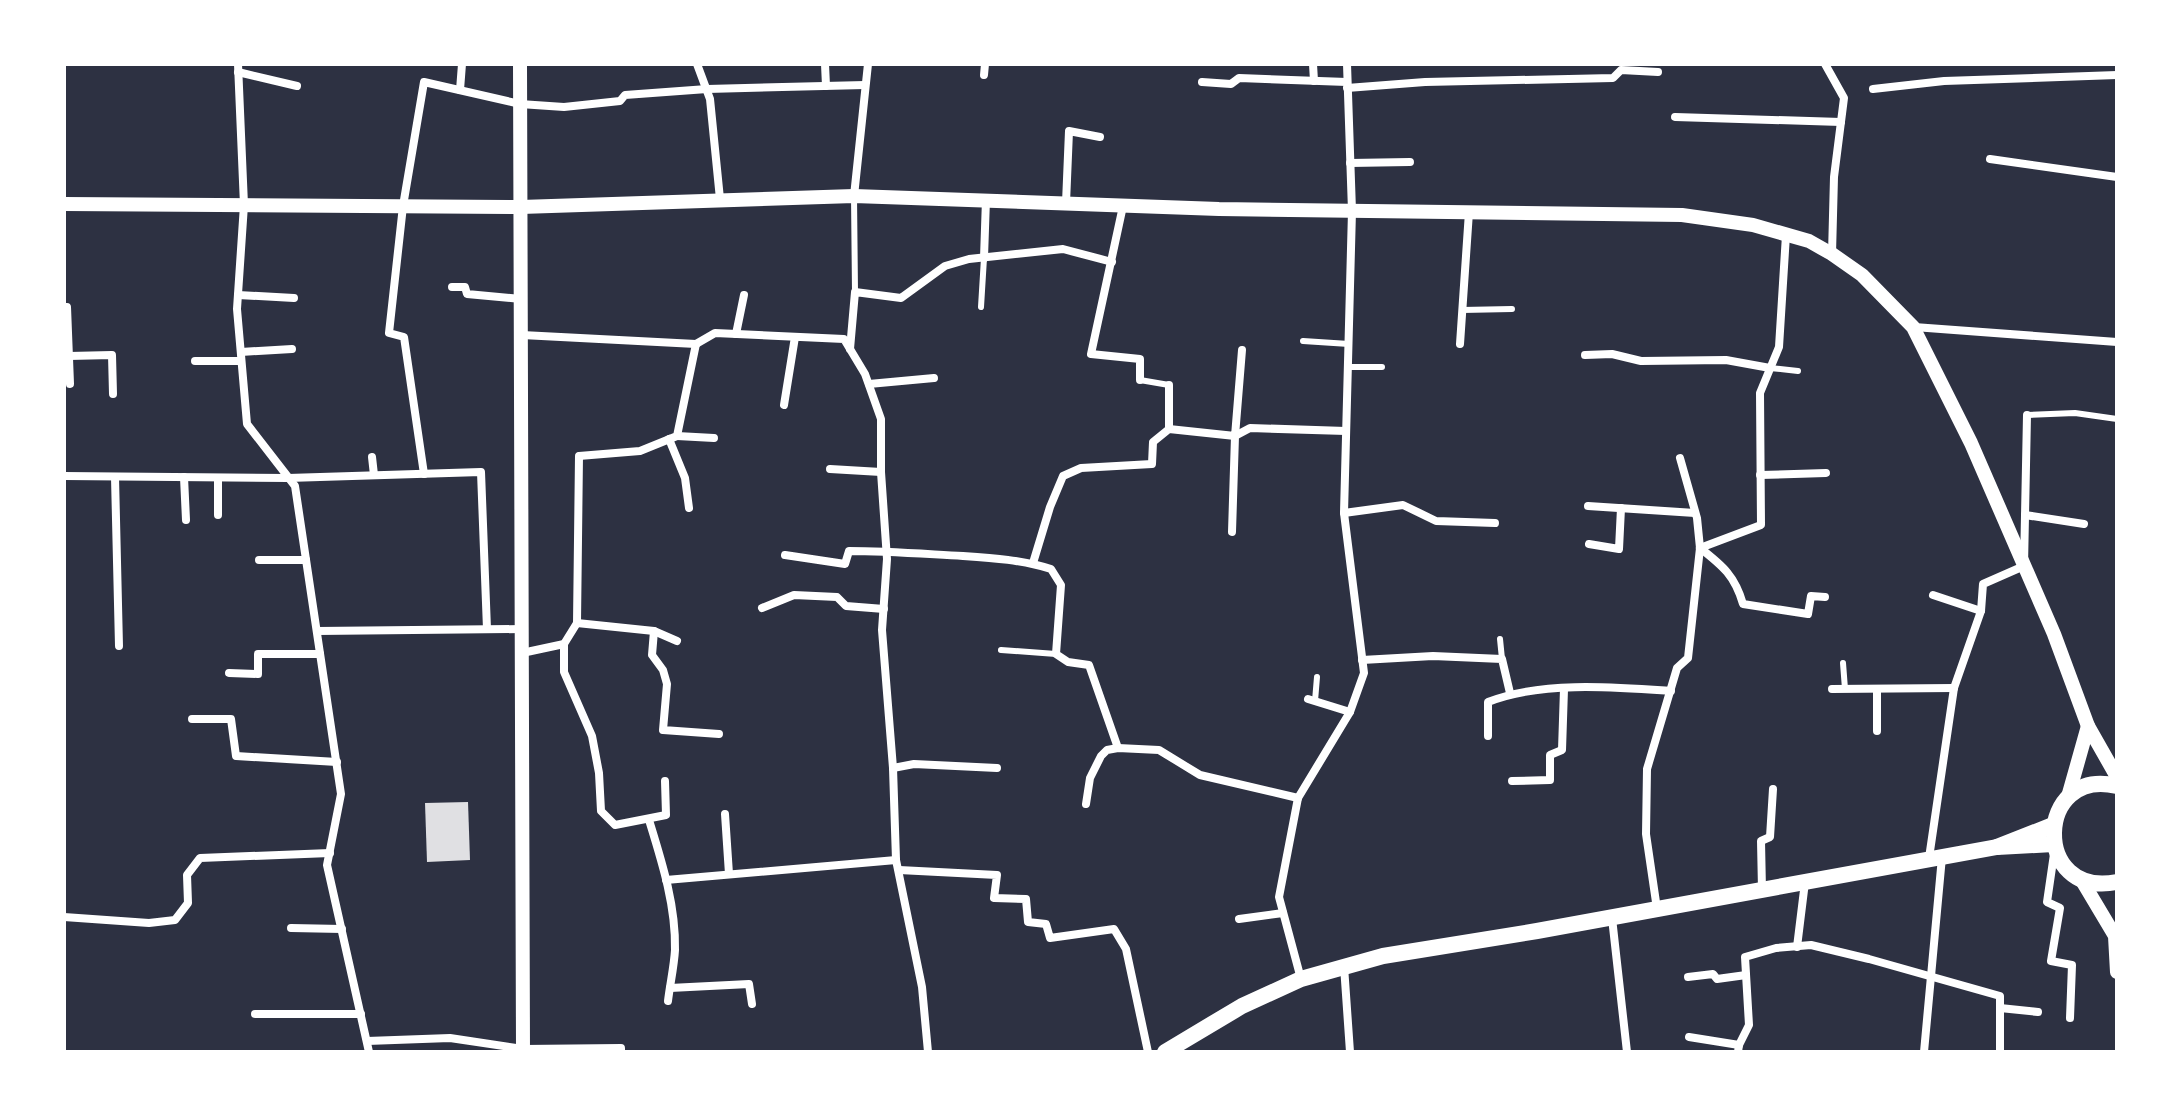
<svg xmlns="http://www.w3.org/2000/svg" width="2181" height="1116" font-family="'Source Sans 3',sans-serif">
<rect width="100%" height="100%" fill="#2d3142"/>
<!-- building -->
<polygon fill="#e0e0e3" points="468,802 470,860 427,862 425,803"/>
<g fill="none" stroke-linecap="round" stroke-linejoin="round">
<!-- service -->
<g stroke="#fff" stroke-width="6">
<polyline points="854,196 855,292"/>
<polyline points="981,307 984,258"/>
<polyline points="1462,310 1512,309"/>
<polyline points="1303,341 1349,344"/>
<polyline points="1348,367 1382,367"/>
<polyline points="1770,368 1798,371"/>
<polyline points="1140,380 1169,385"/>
<polyline points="2027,415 2075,413 2117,419"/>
<polyline points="1500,639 1502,659"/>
<polyline points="1001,650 1056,654"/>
<polyline points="1843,663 1845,689"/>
<polyline points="1315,701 1317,677"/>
</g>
<!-- minor -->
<g stroke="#fff" stroke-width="8">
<polyline points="238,64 244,205 237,309 247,424 295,486 341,794 327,865 369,1052"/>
<polyline points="697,64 710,99 720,199"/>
<polyline points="825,64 826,86"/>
<polyline points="1313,64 1314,81"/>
<polyline points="1825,64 1844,98 1834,177 1832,254"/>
<polyline points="238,72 297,86"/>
<polyline points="984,75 985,64"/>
<polyline points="1202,82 1231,84 1239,78 1347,82"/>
<polyline points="1347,88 1425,82 1613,78 1621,70 1658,72"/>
<polyline points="1873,89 1944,81 2117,75"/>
<polyline points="460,90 462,64"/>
<polyline points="1675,117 1841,122"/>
<polyline points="1990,159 2117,177"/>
<polyline points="1350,163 1410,162"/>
<polyline points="854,196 868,64"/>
<polyline points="1066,203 1069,131 1100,137"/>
<polyline points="1123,206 1091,354 1140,359 1140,380"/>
<polyline points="984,258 986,199"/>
<polyline points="452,287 465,287 467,294 521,299"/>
<polyline points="238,295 294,298"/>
<polyline points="64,307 67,307 70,384"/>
<polyline points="1914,327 2117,342"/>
<polyline points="736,334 744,295"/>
<polyline points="522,335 696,344"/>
<polyline points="696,344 715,333 844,339 865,374 881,419 881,472 887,559 882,630 893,768 896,860 922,987 928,1052"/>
<polyline points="1460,344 1469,212"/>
<polyline points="850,349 855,292 901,298 945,266 969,259 1063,249 1112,262"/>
<polyline points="241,352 292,349"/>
<polyline points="1585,355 1612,354 1641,361 1726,360 1770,368"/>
<polyline points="69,356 112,355 113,394"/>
<polyline points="195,361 241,361"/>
<polyline points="869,384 934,378"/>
<polyline points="1169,385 1169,429"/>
<polyline points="784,405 795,337"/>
<polyline points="677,436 714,438"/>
<polyline points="669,439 685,478 689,508"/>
<polyline points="372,457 374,475"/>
<polyline points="830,469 881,472"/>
<polyline points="424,474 404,337 389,333 403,206 424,82 520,104 564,107 620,101 625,95 707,89 865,85"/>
<polyline points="1760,475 1826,473"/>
<polyline points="64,476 288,478 481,472 487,629"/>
<polyline points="115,477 119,646"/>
<polyline points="184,477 186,520"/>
<polyline points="218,478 218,515"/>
<polyline points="1588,506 1695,513"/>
<polyline points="1344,513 1403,505 1436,521 1495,523"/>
<polyline points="2025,515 2084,524"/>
<polyline points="1232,532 1235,436 1250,428 1346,431"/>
<polyline points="1589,544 1619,549 1621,508"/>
<polyline points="1700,548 1761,525 1760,393 1779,347 1786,235"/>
<path d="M1700 548C1723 566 1735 576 1743 604L1808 614 1811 596 1825 597"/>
<path d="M785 555 845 564 849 551C887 551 925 554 963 556 993 558 1023 560 1051 569L1061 585 1056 654 1068 662 1089 665 1118 748"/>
<polyline points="259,560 306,560"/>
<polyline points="1033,563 1050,507 1063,476 1081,468 1152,464 1153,442 1169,429 1235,436 1242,350"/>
<polyline points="1933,595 1981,611"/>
<polyline points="762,608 794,595 837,597 846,606 884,609"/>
<polyline points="577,623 654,631 677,641"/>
<polyline points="317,631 522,629"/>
<polyline points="654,631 652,655 663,670 667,684 663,730 719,734"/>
<polyline points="564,644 564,672 592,736 599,773 601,811 615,825 666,815 665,781"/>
<polyline points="522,653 564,644 577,623 579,456 640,451 677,436 696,344"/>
<polyline points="1362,660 1433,656 1502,659 1510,693"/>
<polyline points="229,673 258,674 258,654 320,654"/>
<polyline points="1832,689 1954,688"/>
<polyline points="1877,689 1877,731"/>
<polyline points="1308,699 1350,712"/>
<polyline points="192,719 231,719 236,756 337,762"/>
<path d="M1488 736V702C1541 681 1614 687 1671 691"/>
<polyline points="893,768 914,764 997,768"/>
<polyline points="1512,781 1550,780 1550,755 1562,750 1564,689"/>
<polyline points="1086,804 1090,778 1101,756 1107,750 1118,748 1159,750 1200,775 1298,798"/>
<polyline points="725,814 729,874"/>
<path d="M649 820C662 862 676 906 675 950 674 967 670 984 668 1001"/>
<polyline points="2054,854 2047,902 2060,908 2051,961 2072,965 2070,1018"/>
<polyline points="1929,858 1954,688 1981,611 1983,584 2024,566 2027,415"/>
<polyline points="899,870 997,875 994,898 1026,899 1028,922 1046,924 1050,938 1114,929 1126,949 1148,1052"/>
<polyline points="666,880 896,860"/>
<polyline points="1762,890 1761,841 1770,837 1773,789"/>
<polyline points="1657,909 1646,834 1647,769 1677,668 1688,658 1700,548 1697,518 1680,458"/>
<polyline points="64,917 149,923 175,920 188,903 187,875 200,858 330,853"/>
<polyline points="1612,918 1627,1052"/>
<polyline points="1239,919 1283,913"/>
<polyline points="291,928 342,929"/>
<polyline points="1797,947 1805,882"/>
<polyline points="1344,966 1350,1052"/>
<polyline points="1688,977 1713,974 1717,979 1746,975"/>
<polyline points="1301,979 1279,897 1298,798 1350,712 1364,673 1344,513 1352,211 1347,64"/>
<polyline points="670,988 749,984 752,1004"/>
<polyline points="2000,1008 2038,1012"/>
<polyline points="255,1014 361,1014"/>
<polyline points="1689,1037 1739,1045"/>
<polyline points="367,1041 450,1038 523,1049 621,1048 621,1052"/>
<polyline points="1738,1052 1739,1045 1749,1025 1745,957 1776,948 1811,945 1869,959 2000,996 2000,1052"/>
<polyline points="1924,1052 1942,857"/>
</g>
<!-- tertiary -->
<g stroke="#fff" stroke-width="14">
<polyline points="520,64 523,1052"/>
<polyline points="64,204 521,207 854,196 1219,209 1682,215 1753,225 1809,241 1832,254 1862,275 1913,327 1971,443 2054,634 2088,726"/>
<polyline points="2068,797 2088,726 2117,777"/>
<polyline points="2081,879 2115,936 2117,972"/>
</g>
<!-- secondary -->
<g stroke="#fff" stroke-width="16">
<path d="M2117 786C2035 766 2031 899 2117 882"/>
<polyline points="2053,825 1997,847 2053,844"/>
<polyline points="1165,1052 1242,1006 1301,979 1383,956 1537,931 1997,847"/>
</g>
</g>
<!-- border -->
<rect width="2181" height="1116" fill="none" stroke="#ffffff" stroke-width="132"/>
</svg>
